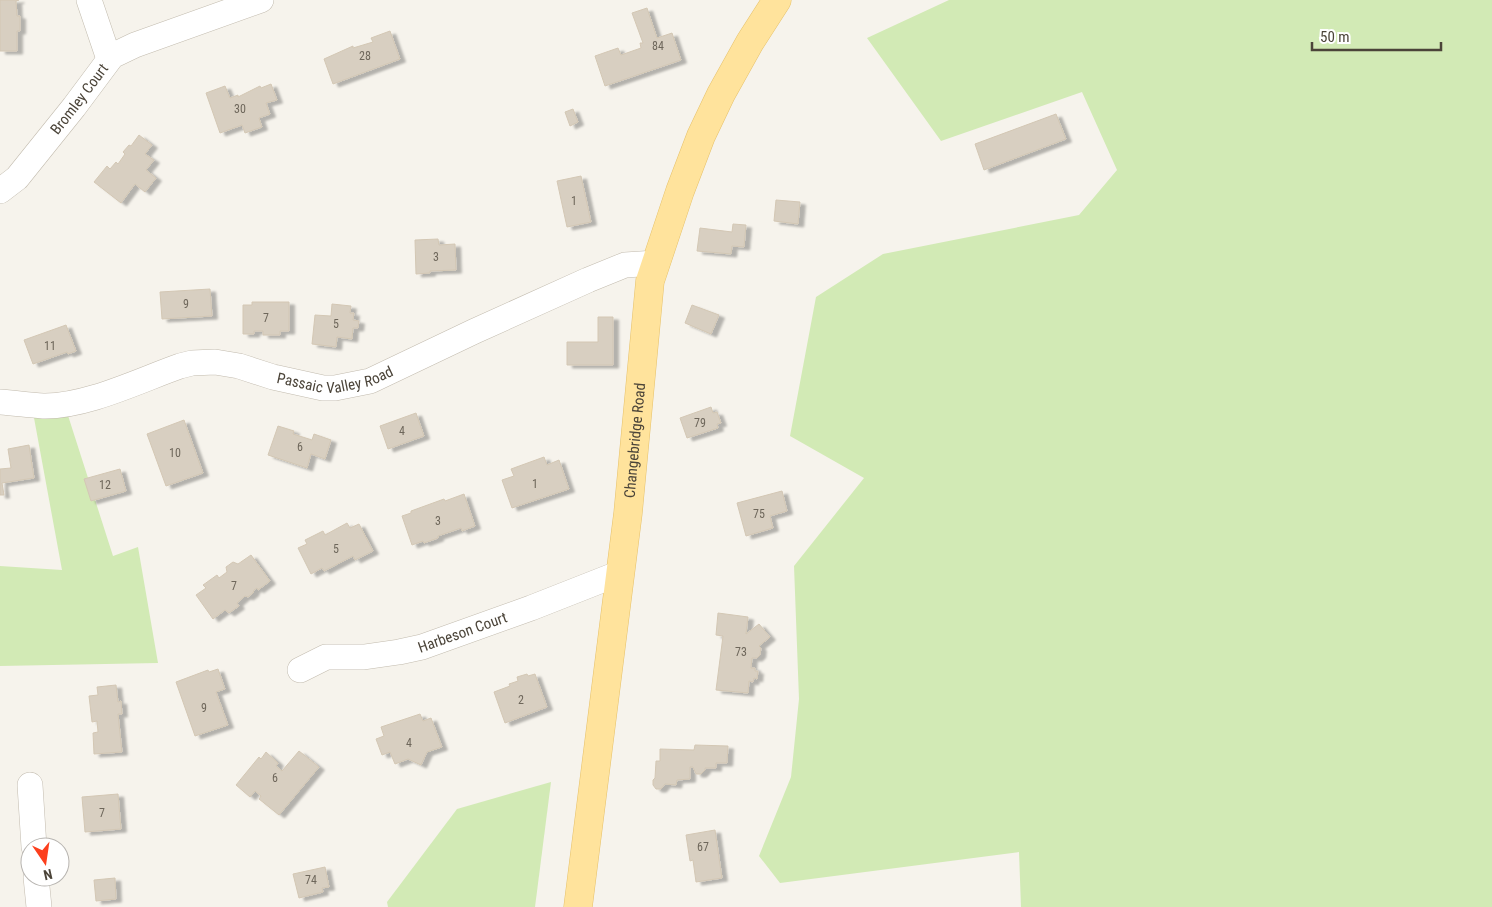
<svg xmlns="http://www.w3.org/2000/svg" width="1492" height="907" font-family="'Roboto Condensed',sans-serif">
<defs>
<filter id="shadow"><feDropShadow dx="5.5" dy="3" stdDeviation="1" flood-color="#0004"/></filter>
</defs>
<rect width="100%" height="100%" fill="#f6f3ec"/>
<!-- green -->
<g fill="#d2eab5">
<polygon points="949,0 1492,0 1492,907 1021,907 1019,852 780,883 759,856 791,777 799,699 794,566 864,478 790,436 816,297 883,254 1079,215 1117,170 1082,92 941,141 867,38"/>
<polygon points="64,403 113,556 138,547 158,663 0,666 0,566 62,570 32,407"/>
<polygon points="551,782 535,907 388,907 387,902 457,809"/>
</g>
<!-- building -->
<g fill="#d8cfc1" stroke="#d3c7b4" filter="url(#shadow)">
<polygon points="0,0 19,0 16,1 17,16 20,16 20,31 17,31 17,51 0,51"/>
<polygon points="647,8 657,38 672,33 681,60 605,86 595,56 618,48 621,55 641,48 640,43 643,43 632,13"/>
<polygon points="390,31 400,59 333,84 324,59 353,46 353,48 373,42 371,38"/>
<polygon points="271,84 277,100 266,103 270,114 259,118 262,127 245,133 242,125 220,133 206,93 225,86 230,98 238,95 238,97 260,86 261,88"/>
<polygon points="573,109 578,122 570,126 565,112"/>
<polygon points="1056,114 1066,139 984,170 975,144"/>
<polygon points="139,135 152,145 145,154 154,160 146,170 156,178 145,192 135,184 121,203 94,182 107,166 110,169 116,162 118,164 125,154 123,152 129,145 131,146"/>
<polygon points="581,176 591,222 567,227 557,181"/>
<polygon points="776,200 800,202 798,224 774,221"/>
<polygon points="733,224 746,225 744,247 732,246 731,254 697,251 700,228 732,232"/>
<polygon points="438,239 439,245 455,244 456,270 430,271 430,273 416,274 415,240"/>
<polygon points="210,289 212,316 162,319 160,292"/>
<polygon points="252,302 289,302 289,331 280,331 280,335 263,335 263,331 254,331 254,334 243,334 243,305 252,305"/>
<polygon points="332,304 351,306 350,313 354,313 353,320 359,321 358,328 353,328 352,339 337,337 336,347 312,344 315,315 331,316"/>
<polygon points="692,305 719,315 711,334 685,323"/>
<polygon points="598,317 613,317 613,365 567,365 567,342 598,342"/>
<polygon points="66,325 76,351 68,354 67,352 33,364 24,340"/>
<polygon points="711,407 713,413 717,412 721,423 717,424 718,428 687,438 680,418"/>
<polygon points="416,413 424,436 388,449 380,426"/>
<polygon points="184,420 203,473 166,486 147,434"/>
<polygon points="278,426 294,431 293,434 312,440 314,434 331,440 325,459 311,454 307,468 268,455"/>
<polygon points="29,445 34,478 2,483 4,495 0,495 0,469 11,468 8,449"/>
<polygon points="544,457 547,465 559,460 569,489 512,508 502,480 514,476 511,469"/>
<polygon points="120,469 126,491 91,501 84,479"/>
<polygon points="782,491 787,511 770,516 773,528 746,536 737,503"/>
<polygon points="464,494 475,526 462,531 461,528 438,536 438,538 424,543 423,541 412,545 402,516 411,513 411,511 444,499 445,501"/>
<polygon points="347,523 350,528 359,524 373,551 355,560 353,556 324,571 322,568 311,574 298,548 307,544 305,540 323,531 325,535"/>
<polygon points="251,555 270,581 258,590 257,588 254,590 253,593 248,597 245,596 237,603 239,606 229,613 225,610 213,619 196,595 206,588 203,585 217,575 219,578 227,572 226,567 233,562 238,564"/>
<polygon points="718,613 748,617 746,634 759,624 770,637 759,646 761,648 760,655 757,658 752,658 751,668 755,668 755,671 758,671 757,679 754,678 753,682 749,681 748,693 716,690 723,636 716,635"/>
<polygon points="218,669 225,689 216,692 228,725 195,736 176,682 208,670 209,672"/>
<polygon points="527,674 528,676 535,674 547,707 505,723 494,692 510,686 509,684 518,681 517,677"/>
<polygon points="116,685 118,702 121,701 122,714 118,714 122,752 94,754 93,733 98,732 97,721 92,722 89,696 98,695 97,687"/>
<polygon points="420,714 423,721 431,718 442,747 427,752 421,765 408,759 395,764 390,752 382,755 376,739 384,736 381,727"/>
<polygon points="695,745 728,746 727,763 716,763 716,768 705,768 705,770 701,774 696,774 693,767 690,767 690,779 677,780 676,785 665,784 661,789 656,789 653,785 653,780 655,778 656,761 660,761 660,749 694,750"/>
<polygon points="299,751 319,767 279,815 259,799 261,796 255,791 250,797 236,785 259,757 261,759 266,752 278,763 276,766 282,771"/>
<polygon points="118,794 121,829 85,832 82,797"/>
<polygon points="715,830 722,878 696,882 693,860 690,861 686,835"/>
<polygon points="325,867 329,887 322,888 323,892 299,898 293,874"/>
<polygon points="115,878 116,899 96,901 94,880"/>
</g>
<g fill="none" stroke-linecap="round" stroke-linejoin="round">
<defs>
<g id="minor">
<polyline points="89,0 109,59"/>
<path id="s1" d="M0 191 17 178 74 107 112 56 135 45 261 0"/>
<path id="s2" d="M0 402C14 403 28 405 43 406 86 407 140 380 180 366L192 363 215 362 239 366 273 377 323 388H335L370 381 475 331 588 280 625 265 656 263"/>
<path id="s3" d="M300 670 326 657H364L399 652 422 647 531 608 620 573"/>
<polyline points="30,785 34,847"/>
<polyline points="36,877 39,907"/>
</g>
<g id="major">
<path id="s4" d="M578 907 628 513 650 281 680 191 701 136 721 94 750 42 777 0"/>
</g>
</defs>
<!-- minor casing -->
<use href="#minor" stroke="#c2bbae" stroke-width="26"/>
<!-- major casing -->
<use href="#major" stroke="#e6c16a" stroke-width="29"/>
<!-- minor -->
<use href="#minor" stroke="#fff" stroke-width="25"/>
<!-- major -->
<use href="#major" stroke="#ffe39c" stroke-width="28"/>
</g>
<g text-anchor="middle" dominant-baseline="central" stroke-width="4" stroke-linejoin="round" paint-order="stroke">
<!-- number labels -->
<g font-size="12" fill="#6e675b">
<text x="658" y="46">84</text>
<text x="365" y="56">28</text>
<text x="240" y="109">30</text>
<text x="574" y="201">1</text>
<text x="436" y="257">3</text>
<text x="186" y="304">9</text>
<text x="266" y="318">7</text>
<text x="336" y="324">5</text>
<text x="50" y="346">11</text>
<text x="700" y="423">79</text>
<text x="402" y="431">4</text>
<text x="300" y="447">6</text>
<text x="175" y="453">10</text>
<text x="535" y="484">1</text>
<text x="105" y="485">12</text>
<text x="759" y="514">75</text>
<text x="438" y="521">3</text>
<text x="336" y="549">5</text>
<text x="234" y="586">7</text>
<text x="741" y="652">73</text>
<text x="521" y="700">2</text>
<text x="204" y="708">9</text>
<text x="409" y="743">4</text>
<text x="275" y="778">6</text>
<text x="102" y="813">7</text>
<text x="703" y="847">67</text>
<text x="311" y="880">74</text>
</g>
<!-- street labels -->
<g font-size="15" fill="#4b4439" stroke="#fff">
<text stroke="none"><textPath href="#s1" startOffset="122">Bromley Court</textPath></text>
<text stroke="none"><textPath href="#s2" startOffset="346">Passaic Valley Road</textPath></text>
<text stroke="none"><textPath href="#s4" startOffset="470">Changebridge Road</textPath></text>
<text stroke="none"><textPath href="#s3" startOffset="169">Harbeson Court</textPath></text>
</g>
</g>
<!-- north arrow -->
<g transform="translate(45 862) rotate(167)"><circle r="24" fill="#ffffff" stroke="#b7b4b0"/>
<path d="M0-4L9 19L0 12L-9 19Z" fill="#fc3f1d"/>
<text y="-8" font-size="14" font-weight="bold" text-anchor="middle" fill="#4b4439">N</text>
</g>
<!-- scale -->
<path d="M1312 42v8h129v-8" fill="none" stroke="#4b4439" stroke-width="2.5"/>
<text x="1320" y="42" font-size="15" fill="#4b4439" stroke="#ffffff" stroke-width="4" paint-order="stroke">50 m</text>
</svg>
